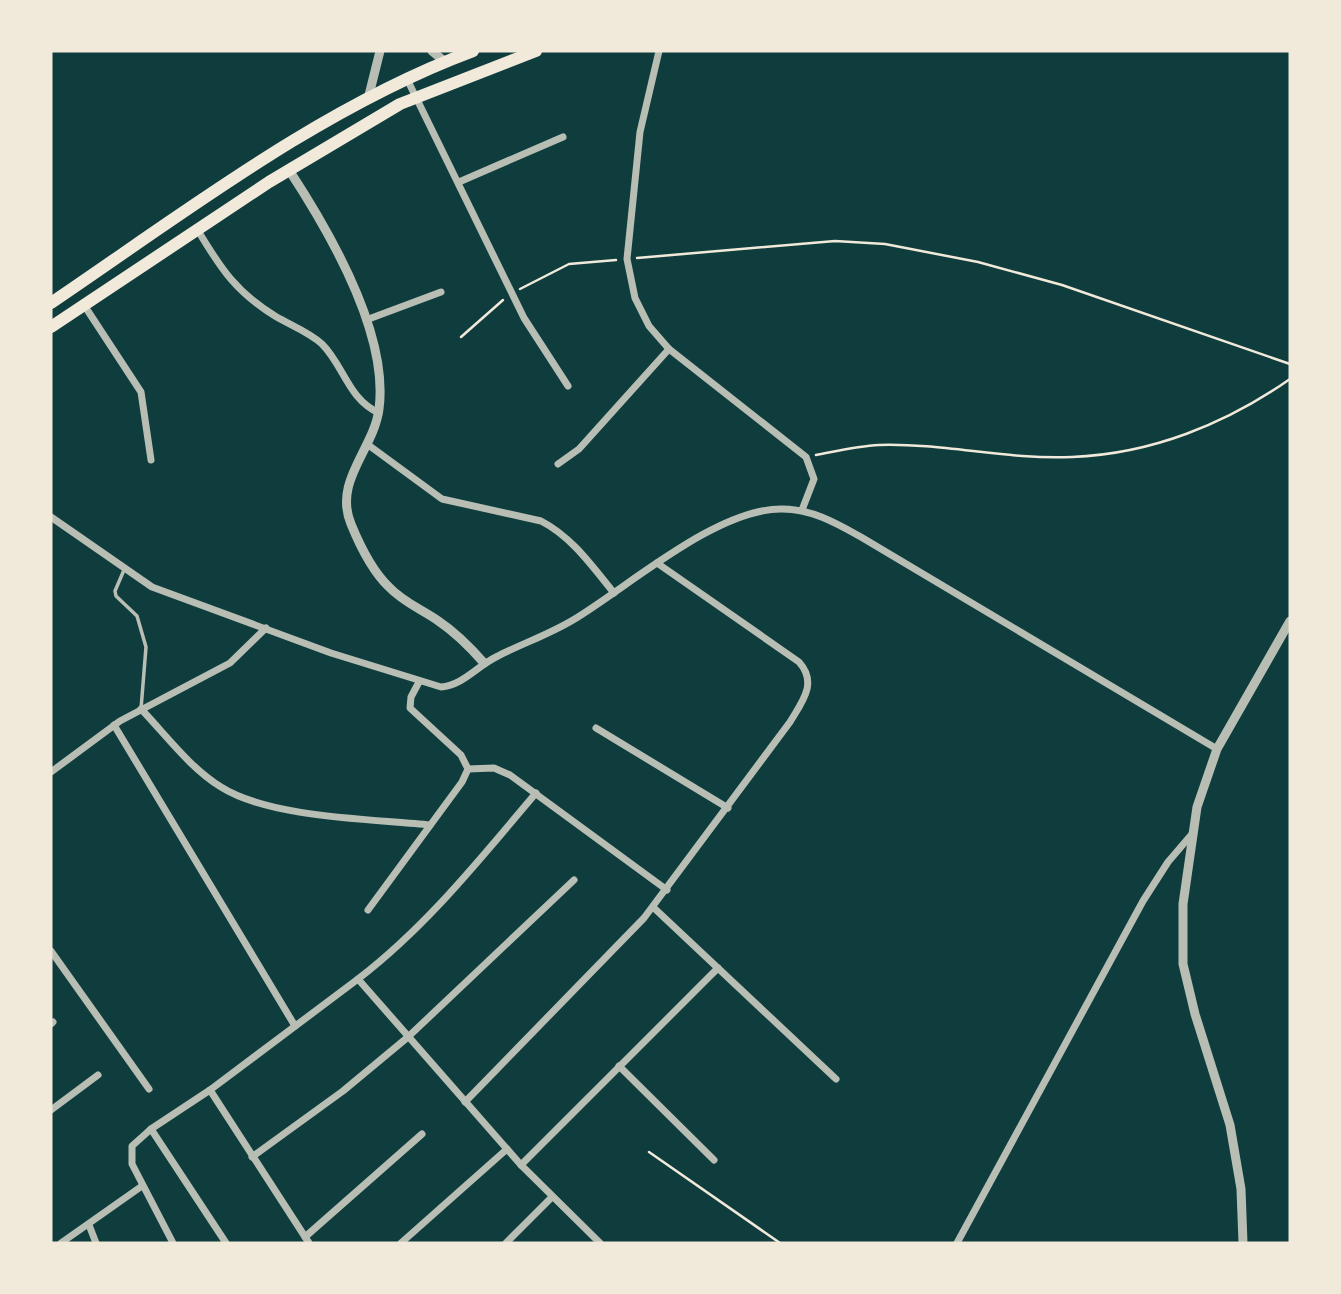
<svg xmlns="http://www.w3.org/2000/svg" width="1341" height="1294" font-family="Helvetica,sans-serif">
<rect width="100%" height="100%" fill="#0f3d3e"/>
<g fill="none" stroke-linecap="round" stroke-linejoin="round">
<!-- path -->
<g stroke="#f1e9da" stroke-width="2.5">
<polyline points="637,258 835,241 885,244 978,262 1062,285 1290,364"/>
<polyline points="520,289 569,264 616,260"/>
<polyline points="461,337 503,300"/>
<path d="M816 455C837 451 858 446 879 445 944 443 1007 460 1072 457 1151 454 1226 424 1290 379"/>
<polyline points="649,1152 780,1243"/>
</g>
<!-- service -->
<polyline stroke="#b8beb3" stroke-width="3.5" points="124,570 115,591 116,596 137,616 146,647 141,709"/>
<!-- minor -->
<g stroke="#b8beb3" stroke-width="7">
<polyline points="659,51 640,132 627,259 635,298 649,326 669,349 806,457 814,479 802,510"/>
<polyline points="407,79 524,318 568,386"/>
<polyline points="459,182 563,137"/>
<path d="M197 229C221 269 236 292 275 316 290 325 309 332 322 344 344 366 348 399 379 413"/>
<polyline points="84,305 141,392 151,460"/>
<polyline points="366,320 441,292"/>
<path d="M367 444 442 499 541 521C572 537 592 566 614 593"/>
<polyline points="558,464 579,449 669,349"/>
<path d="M51 517 152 587 331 653 441 687C463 685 476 667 496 657 521 644 548 635 573 620 628 587 717 508 782 509 812 509 836 523 861 537L1217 749"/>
<path d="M141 709C166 735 190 768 221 787 270 818 372 819 430 825"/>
<polyline points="114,725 295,1026"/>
<polyline points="596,728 728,808"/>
<polyline points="468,769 494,768 510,775 667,890"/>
<polyline points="51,772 120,721 230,663 266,628"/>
<polyline points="654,908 836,1079"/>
<polyline points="368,910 462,782 468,769 461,755 410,708 411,697 419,682"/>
<polyline points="51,951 149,1089"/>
<path d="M358 979C427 926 480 859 536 793"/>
<polyline points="51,1024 53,1022"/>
<polyline points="619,1066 714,1160"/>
<polyline points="210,1090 309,1243"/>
<path d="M465 1102 644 918 790 722C802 702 818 683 799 662L657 563"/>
<polyline points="51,1110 98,1075"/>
<polyline points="151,1129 226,1243"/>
<polyline points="252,1157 343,1091 408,1037 574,880"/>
<polyline points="521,1165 718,968"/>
<polyline points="89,1225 96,1243"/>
<polyline points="305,1237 422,1134"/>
<polyline points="61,1243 142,1186"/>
<polyline points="173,1243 132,1164 132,1146 151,1129 210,1090 358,979 521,1165 600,1243"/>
<polyline points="401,1243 507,1149"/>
<polyline points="506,1243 551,1198"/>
<polyline points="957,1243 1143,901 1168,862 1192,834"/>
</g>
<!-- tertiary -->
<g stroke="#b8beb3" stroke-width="9">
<polyline points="432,51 444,61"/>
<polyline points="368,99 380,51"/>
<path d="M289 170C329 231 389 334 379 409 374 449 333 481 351 524 360 546 372 571 389 587 403 602 421 609 437 620 455 632 470 647 484 663"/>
<polyline points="1243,1243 1241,1189 1230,1125 1195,1014 1183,964 1183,904 1197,807 1217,749 1290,621"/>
</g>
<!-- primary -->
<g stroke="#f1e9da" stroke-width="12">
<path d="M51 303C184 213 322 107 473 51"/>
<polyline points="51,327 269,182 400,104 536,51"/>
</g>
</g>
<!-- border -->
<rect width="1341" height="1294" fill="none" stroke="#f1e9da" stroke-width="105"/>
</svg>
